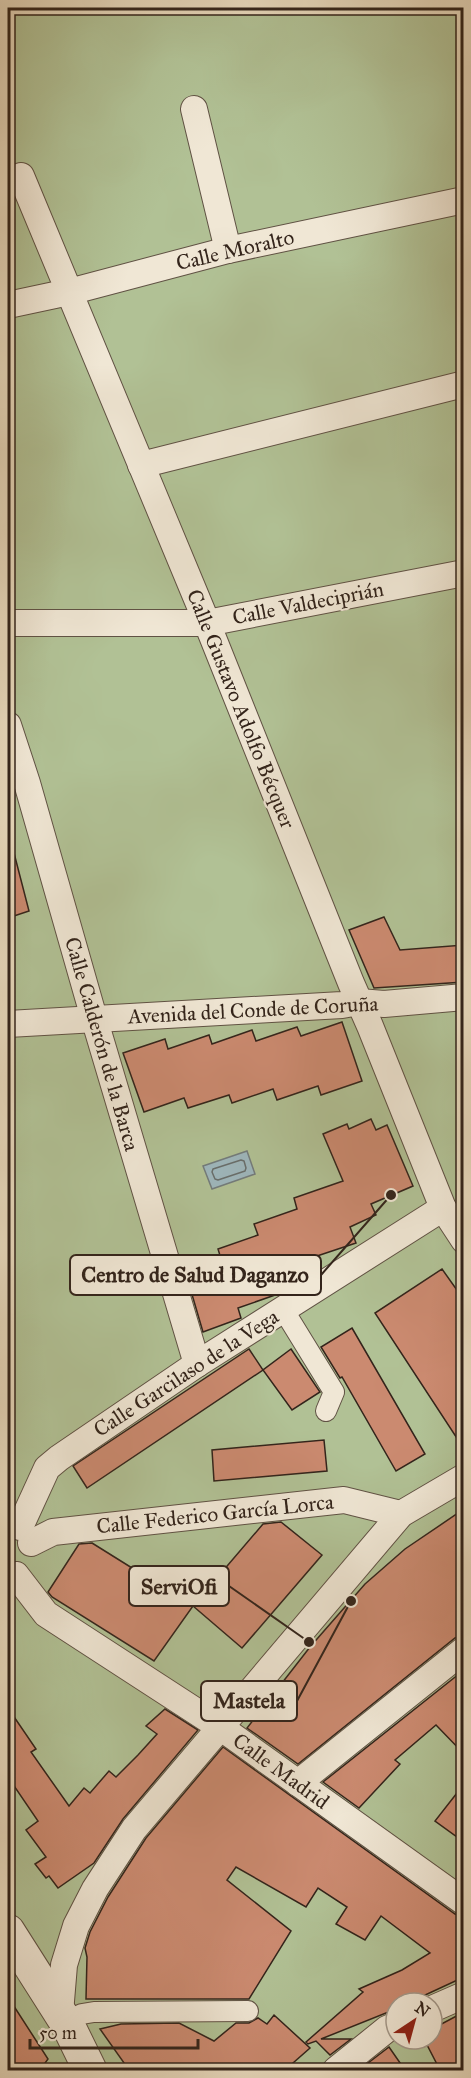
<svg xmlns="http://www.w3.org/2000/svg" width="471" height="2078" font-family="'IM FELL Great Primer',serif">
<rect width="100%" height="100%" fill="#e8dabe"/>
<filter id="stains"><feTurbulence type="fractalNoise" baseFrequency=".00333" numOctaves="4"/><feColorMatrix values="0 0 0 0 .2 0 0 0 0 .09 0 0 0 0 .02 0 0 0 .5 -.17"/></filter>
<radialGradient id="worn" r=".72"><stop offset=".6" stop-color="#630" stop-opacity="0"/><stop offset="1" stop-color="#630" stop-opacity=".3"/></radialGradient>
<!-- green -->
<path fill="#b1c195" stroke="#727258" stroke-width="1.5" fill-rule="evenodd" d="M8 8H463V2070H8ZM396 2003H432V2039H396Z"/>
<!-- water -->
<polygon fill="#9eb7bd" stroke="#737c7c" stroke-width="1.5" points="247,1151 255,1174 212,1189 203,1166"/>
<g fill="none" stroke-linecap="round" stroke-linejoin="round">
<!-- shore -->
<polygon stroke="#686e6c" stroke-width="1.5" points="241,1160 244,1161 246,1168 245,1171 218,1180 215,1179 212,1172 213,1169"/>
</g>
<!-- building -->
<g fill="#cb8a70" stroke="#33241b" stroke-width="1.5">
<polygon points="14,853 29,911 8,918 8,854"/>
<polygon points="384,917 400,950 464,945 464,982 374,988 349,930"/>
<polygon points="342,1022 362,1081 321,1095 318,1086 277,1100 273,1089 232,1103 229,1095 188,1108 184,1098 144,1112 123,1053 165,1039 168,1049 209,1035 212,1044 252,1030 256,1041 297,1027 301,1036"/>
<polygon points="371,1119 376,1130 387,1125 413,1186 371,1204 376,1215 350,1227 356,1243 314,1257 319,1269 275,1284 278,1294 238,1308 241,1318 203,1332 186,1274 222,1262 218,1249 258,1235 254,1224 297,1209 294,1198 343,1181 323,1134 347,1124 349,1129"/>
<polygon points="442,1269 464,1300 464,1449 375,1313"/>
<polygon points="352,1328 425,1454 396,1471 342,1377 340,1378 321,1347"/>
<polygon points="249,1349 263,1370 87,1488 73,1466"/>
<polygon points="291,1349 320,1392 292,1410 263,1370"/>
<polygon points="324,1440 327,1471 214,1481 212,1450"/>
<polygon points="464,1509 464,1635 455,1638 298,1764 247,1728 310,1647 365,1584 405,1549"/>
<polygon points="281,1522 322,1555 242,1648 193,1606 263,1524"/>
<polygon points="92,1543 193,1606 154,1661 52,1597 48,1592 79,1544"/>
<polygon points="464,1670 464,1754 436,1725 395,1760 400,1764 359,1808 323,1782"/>
<polygon points="8,1708 36,1749 31,1752 69,1806 84,1788 90,1793 109,1771 116,1777 138,1755 157,1734 146,1726 165,1709 198,1730 123,1819 94,1863 58,1888 49,1876 46,1878 35,1864 46,1857 26,1830 38,1821 8,1777"/>
<polygon points="223,1747 455,1914 464,1917 464,1977 408,2003 396,2003 396,2009 321,2039 351,2039 330,2055 316,2041 308,2044 306,2042 363,1992 359,1989 402,1970 430,1953 381,1916 365,1940 336,1924 347,1907 318,1888 306,1907 236,1867 227,1880 291,1931 249,1999 86,1999 87,1957 85,1948 90,1932 108,1897 146,1838"/>
<polygon points="464,1784 464,1842 435,1821"/>
<polygon points="8,1997 48,2059 40,2070 8,2070"/>
<polygon points="464,2012 464,2065 452,2070 440,2070 424,2039 432,2039 432,2029"/>
<polygon points="274,2015 310,2048 285,2070 164,2070 148,2067 129,2070 100,2029 121,2024 179,2023 214,2041 236,2023 249,2023 258,2018 267,2024"/>
<polygon points="389,2047 405,2070 359,2070"/>
</g>
<g fill="none" stroke-linecap="round" stroke-linejoin="round">
<defs>
<g id="pedestrian">
<polyline points="283,1309 334,1392 326,1411"/>
<polyline points="65,2022 82,2014 94,2012 248,2011"/>
</g>
<g id="minor">
<polyline points="194,109 228,250"/>
<polyline points="21,176 207,623 351,983 370,1026 443,1208 464,1240"/>
<polyline points="8,305 69,292 228,250 464,200"/>
<polyline points="141,465 464,384"/>
<polyline points="8,623 207,623 464,573"/>
<polyline points="8,725 27,783 94,1018 197,1364"/>
<polyline points="8,1024 342,1005 359,1002 384,1004 464,997"/>
<polyline points="20,1527 47,1468 59,1458 197,1364 443,1208"/>
<polyline points="31,1543 53,1532 344,1500 401,1514"/>
<polyline points="16,1575 46,1614 220,1727 464,1902"/>
<polyline points="298,1783 464,1650"/>
<polyline points="432,2009 464,1995"/>
<polyline points="60,2013 64,1965 76,1926 95,1889 134,1829 401,1514 464,1477"/>
<polyline points="336,2070 387,2029 396,2025"/>
</g>
<polyline id="tertiary" points="8,1931 69,2027 90,2070"/>
</defs>
<!-- pedestrian casing -->
<use href="#pedestrian" stroke="#605244" stroke-width="22"/>
<!-- minor casing -->
<use href="#minor" stroke="#605244" stroke-width="28"/>
<!-- tertiary casing -->
<use href="#tertiary" stroke="#605244" stroke-width="35"/>
<!-- pedestrian -->
<use href="#pedestrian" stroke="#f0e7d5" stroke-width="20"/>
<!-- minor -->
<use href="#minor" stroke="#f0e7d5" stroke-width="26"/>
<!-- tertiary -->
<use href="#tertiary" stroke="#f0e7d5" stroke-width="33"/>
</g>
<g text-anchor="middle" dominant-baseline="central" stroke-width="4.5" stroke-linejoin="round" paint-order="stroke">
<!-- street labels -->
<g font-size="21" fill="#33241b" stroke="#f0e7d5">
<text transform="translate(235 250) rotate(-13)">Calle Moralto</text>
<text transform="translate(308 603) rotate(-11)">Calle Valdeciprián</text>
<text transform="translate(241 709) rotate(68)">Calle Gustavo Adolfo Bécquer</text>
<text transform="translate(253 1010) rotate(-3)">Avenida del Conde de Coruña</text>
<text transform="translate(102 1044) rotate(74)">Calle Calderón de la Barca</text>
<text transform="translate(186 1373) rotate(-33)">Calle Garcilaso de la Vega</text>
<text transform="translate(215 1514) rotate(-6)">Calle Federico García Lorca</text>
<text transform="translate(281 1771) rotate(36)">Calle Madrid</text>
</g>
</g>
<!-- callouts -->
<path fill="none" stroke="#33241b" stroke-width="2" d="M391 1195L321 1275M309 1642L229 1586M351 1601L297 1701"/>
<g fill="#33241b" stroke="#f0e7d5" stroke-width="2">
<circle cx="391" cy="1195" r="6"/>
<circle cx="309" cy="1642" r="6"/>
<circle cx="351" cy="1601" r="6"/>
</g>
<g fill="#f0e7d5" stroke="#33241b" stroke-width="2">
<rect x="70" y="1255" width="251" height="40" rx="6"/>
<rect x="129" y="1566" width="100" height="40" rx="6"/>
<rect x="201" y="1681" width="96" height="40" rx="6"/>
</g>
<g font-size="22" text-anchor="middle" font-weight="bold" fill="#33241b">
<text x="195" y="1282">Centro de Salud Daganzo</text>
<text x="179" y="1594">ServiOfi</text>
<text x="249" y="1708">Mastela</text>
</g>
<!-- margin -->
<rect width="471" height="2078" fill="none" stroke="#e8dabe" stroke-width="30"/>
<rect x="9" y="9" width="453" height="2060" fill="none" stroke="#33241b" stroke-width="3"/>
<rect x="15" y="15" width="441" height="2048" fill="none" stroke="#33241b" stroke-width="1.5"/>
<!-- north arrow -->
<g transform="translate(414 2021) rotate(36)"><circle r="28" fill="#f0e7d5" stroke="#a4998b" stroke-width="1.5"/>
<path d="M0-4.5L10 22L0 15L-10 22Z" fill="#8f2418"/>
<text y="-9" font-size="16" font-weight="bold" text-anchor="middle" fill="#33241b">N</text>
</g>
<!-- scale -->
<path d="M30 2039v9h168v-9" fill="none" stroke="#33241b" stroke-width="3"/>
<text x="39" y="2039" font-size="18" fill="#33241b" stroke="#f0e7d5" stroke-width="4.5" paint-order="stroke">50 m</text>
<rect width="100%" height="100%" filter="url(#stains)"/>
<rect width="100%" height="100%" fill="url(#worn)"/>
</svg>
